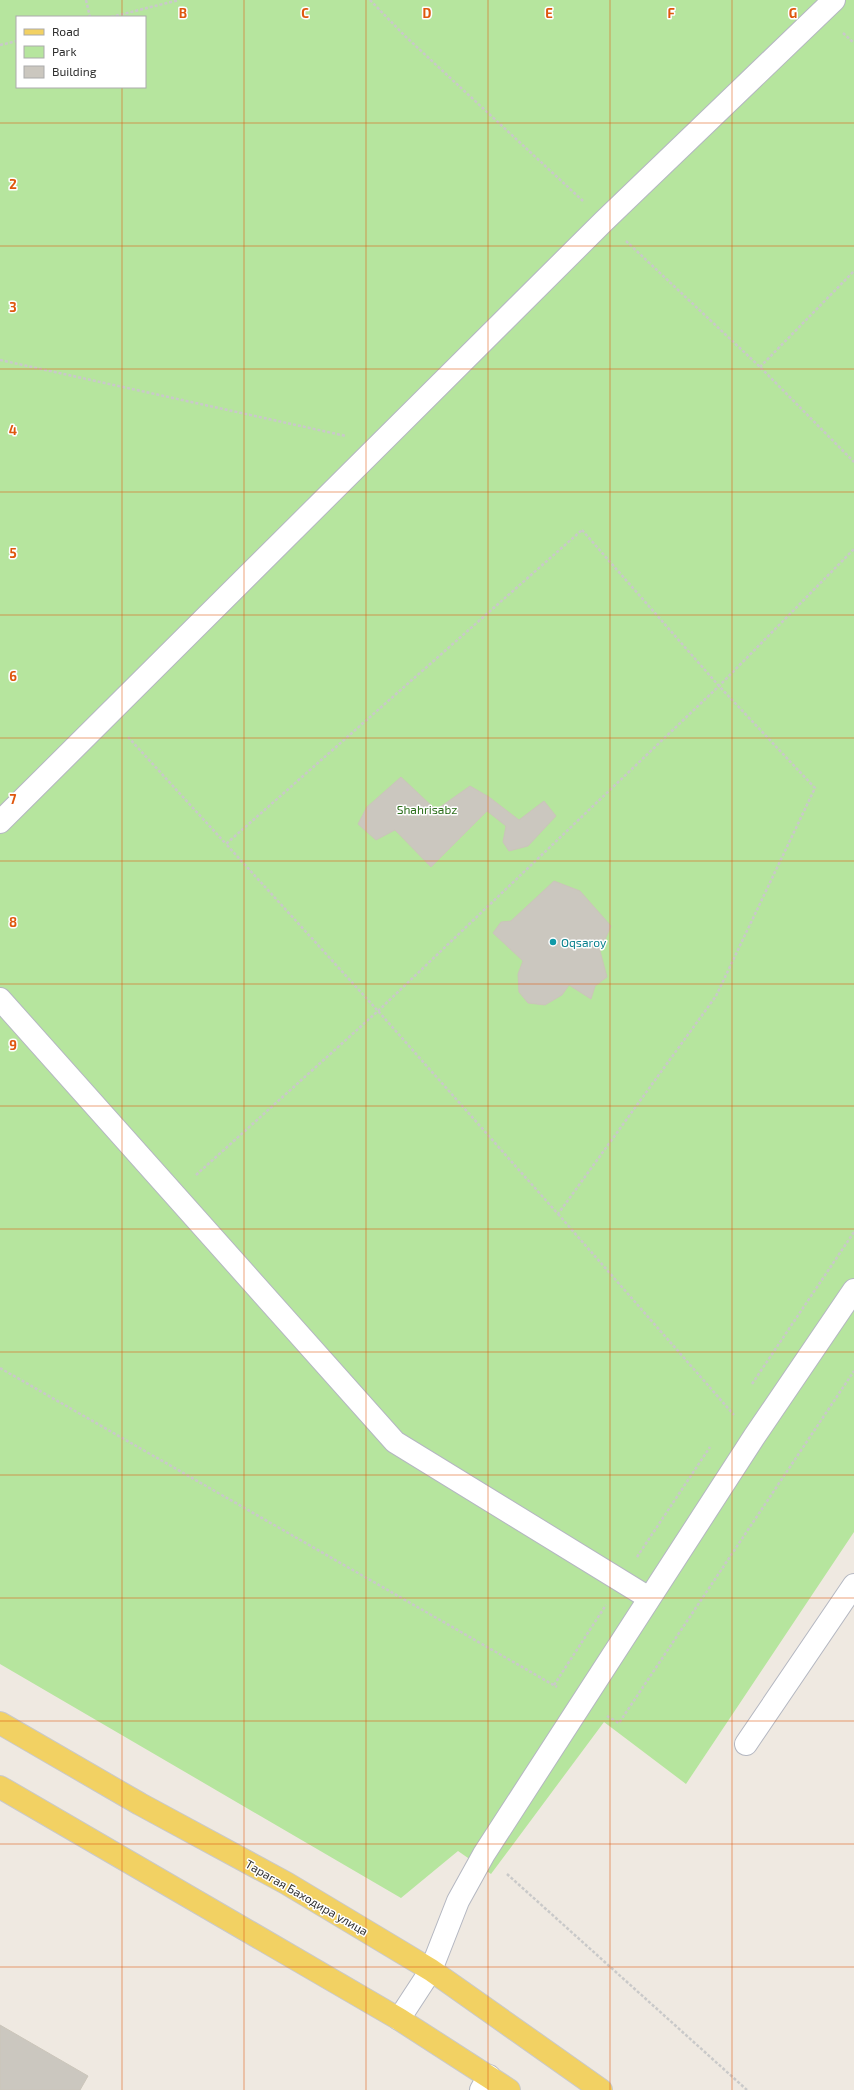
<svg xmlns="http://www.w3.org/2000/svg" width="854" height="2090" font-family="'Exo 2',sans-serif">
<rect width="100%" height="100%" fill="#efe9e1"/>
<!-- green -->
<path fill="#b6e59e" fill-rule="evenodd" d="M0 0H854V1532L686 1784 604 1722 491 1874 458 1851 401 1898 0 1664ZM17 17H145V87H17Z"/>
<!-- building -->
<g fill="#cbc7bf" stroke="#cbc5ba">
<polygon points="401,777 436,810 470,786 489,797 519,820 544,801 556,816 528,846 509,851 503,842 506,826 487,811 431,867 395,830 376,840 358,824 367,807"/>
<polygon points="554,881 580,891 611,926 600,951 607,977 595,986 591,999 569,985 562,995 545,1005 528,1003 519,992 518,974 523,961 493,933 501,922 511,921"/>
<polygon points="0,2025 88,2076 80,2090 0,2090"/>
</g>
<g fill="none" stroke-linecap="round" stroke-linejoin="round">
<defs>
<g id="minor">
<polyline points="0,822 604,221 834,0"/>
<polyline points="0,999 395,1442 649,1598"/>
<polyline points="746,1744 854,1585"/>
<polyline points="399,2019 431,1970 458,1901 484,1854 754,1437 854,1290"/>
<polyline points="481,2090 489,2076"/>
</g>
<g id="major">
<polyline points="0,1723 140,1804 286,1883 431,1970 601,2090"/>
<polyline points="0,1787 399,2019 509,2090"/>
</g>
</defs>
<!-- minor casing -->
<use href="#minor" stroke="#b4b7c1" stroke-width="24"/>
<!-- major casing -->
<use href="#major" stroke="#c9c9c9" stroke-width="24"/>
<!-- path -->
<g stroke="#c9c9c9" stroke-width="2.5" stroke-dasharray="3 2" stroke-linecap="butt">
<polyline points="86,0 90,17"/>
<polyline points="370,0 405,36 583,201"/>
<polyline points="111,17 179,0"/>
<polyline points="843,33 854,43"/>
<polyline points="0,45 17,41"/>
<polyline points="626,241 760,367 854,462"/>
<polyline points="0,360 346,436"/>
<polyline points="760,367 854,271"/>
<polygon points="582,530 719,686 815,788 716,996 558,1214 378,1011 226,844"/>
<polyline points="128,737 226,844"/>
<polyline points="196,1175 378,1011 719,686 854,549"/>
<polyline points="558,1214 734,1415"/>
<polyline points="0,1368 557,1687"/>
<polyline points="752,1384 854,1232"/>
<polyline points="637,1557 710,1447"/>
<polyline points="554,1685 606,1605"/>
<polyline points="607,1716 619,1723 854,1371"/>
<polyline points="507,1874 747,2090"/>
</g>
<!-- minor -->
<use href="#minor" stroke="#fff" stroke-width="22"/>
<!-- major -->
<use href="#major" stroke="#f2d163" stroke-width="22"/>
</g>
<!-- grid -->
<path fill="none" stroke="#df570e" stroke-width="1" stroke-opacity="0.55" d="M122 0V17M244 0V2090M366 0V2090M488 0V2090M610 0V2090M732 0V2090M122 87V2090M0 123H854M0 246H854M0 369H854M0 492H854M0 615H854M0 738H854M0 861H854M0 984H854M0 1106H854M0 1229H854M0 1352H854M0 1475H854M0 1598H854M0 1721H854M0 1844H854M0 1967H854"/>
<!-- markers -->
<circle fill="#0f9aa8" stroke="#fff" stroke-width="1.5" cx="553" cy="942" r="4"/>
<g text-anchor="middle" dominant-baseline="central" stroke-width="3" stroke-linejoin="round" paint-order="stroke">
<!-- park labels -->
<g font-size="12" fill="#2c6e1b" stroke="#fff">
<text x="427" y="809">Shahrisabz</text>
</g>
<!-- culture labels -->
<g font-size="12" fill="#0d838f" stroke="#fff" text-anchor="start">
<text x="561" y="942">Oqsaroy</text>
</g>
<!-- street labels -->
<g font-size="12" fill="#2e2e2e" stroke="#fff">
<text transform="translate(307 1897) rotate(30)">Тарагая Баходира улица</text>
</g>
</g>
<g font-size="13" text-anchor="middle" font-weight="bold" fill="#df570e" stroke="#fff" stroke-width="3" stroke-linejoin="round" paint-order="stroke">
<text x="183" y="18">B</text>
<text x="305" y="18">C</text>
<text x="427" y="18">D</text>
<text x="549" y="18">E</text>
<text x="671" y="18">F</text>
<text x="793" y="18">G</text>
<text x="13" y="189">2</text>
<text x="13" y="312">3</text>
<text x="13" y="435">4</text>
<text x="13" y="558">5</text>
<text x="13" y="681">6</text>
<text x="13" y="804">7</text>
<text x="13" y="927">8</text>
<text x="13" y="1050">9</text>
</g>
<!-- legend -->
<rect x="16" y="16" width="130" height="72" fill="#ffffff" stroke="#ababab"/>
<rect x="24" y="29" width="20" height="6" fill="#f2d163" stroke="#ababab"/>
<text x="52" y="36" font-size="12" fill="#2e2e2e">Road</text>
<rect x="24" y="46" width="20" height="12" fill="#b6e59e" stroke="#ababab"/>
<text x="52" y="56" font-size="12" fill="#2e2e2e">Park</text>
<rect x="24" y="66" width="20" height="12" fill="#cbc7bf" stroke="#ababab"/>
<text x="52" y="76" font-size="12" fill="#2e2e2e">Building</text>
</svg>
